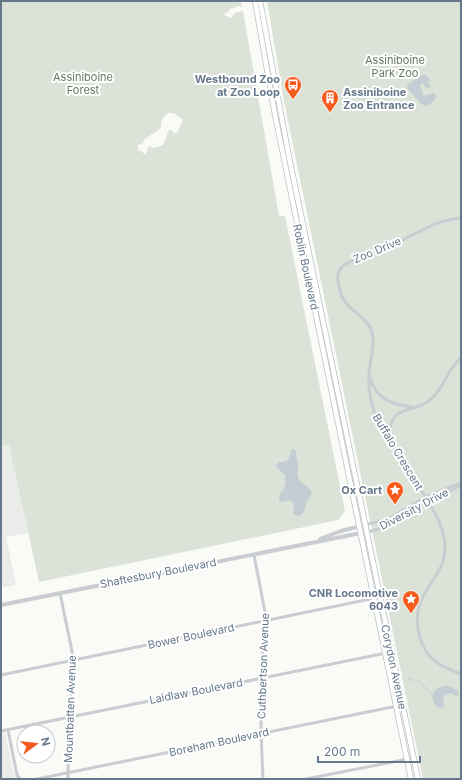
<svg xmlns="http://www.w3.org/2000/svg" width="462" height="780" font-family="Inter,sans-serif">
<rect width="100%" height="100%" fill="#fafaf7"/>
<!-- built -->
<g fill="#eaecea">
<polygon points="9,444 28,533 6,537 16,585 1,588 1,446"/>
<polygon points="5,732 15,779 1,779 1,733"/>
</g>
<!-- green -->
<g fill="#dbe2d8" fill-rule="evenodd">
<path d="M1 1H241L242 7 237 6 233 9 231 8 228 12 225 13 224 15 231 18 235 13 243 11 279 216H285L345 511 338 520 39 582 9 445 1 446ZM168 113H174L183 120 177 133H173L172 130H169L163 145 154 148 149 146 146 154H144L142 151H139L137 145 142 144 145 139 161 128C160 121 163 117 168 113Z"/>
<polygon points="267,1 461,1 461,779 423,779 284,101"/>
</g>
<!-- water -->
<g fill="#c3cdd3">
<polygon points="422,75 426,75 430,80 427,82 431,86 427,89 423,83 420,84 423,96 434,93 436,96 435,100 427,106 421,104 407,88 408,84"/>
<path d="M292 449H294L296 451C296 455 297 459 298 463 299 470 295 476 301 482 305 486 310 487 312 493L306 503 304 512 299 516 295 515 293 513 294 507 293 502 290 500 281 502 279 500C280 488 287 492 285 475L275 466 279 462H284L288 460Z"/>
<path d="M446 685 457 690 459 695 457 696C452 694 448 691 443 697L444 707 439 708 436 706 432 697 436 689Z"/>
</g>
<g fill="none" stroke-linecap="round" stroke-linejoin="round">
<!-- stream -->
<g stroke="#c3cdd3" stroke-width="1">
<polyline points="408,678 414,681"/>
<path d="M418 681C424 684 426 691 433 694"/>
</g>
<defs>
<g id="secondary">
<polyline points="255,1 275,115 411,779"/>
<polyline points="260,1 289,157 418,779"/>
</g>
</defs>
<!-- secondary casing -->
<use href="#secondary" stroke="#bbc0c5" stroke-width="6"/>
<!-- minor -->
<g stroke="#c9cdd1" stroke-width="3">
<path d="M461 218C432 220 411 238 385 248 374 253 352 259 343 266 337 271 337 279 339 286 340 291 341 296 344 300 353 315 371 317 373 338 374 347 371 356 370 365 367 384 370 404 378 422 391 442 404 463 417 483 427 501 440 517 444 537 450 570 428 579 420 604 413 623 420 650 436 662 443 667 453 671 461 674"/>
<path d="M370 378C376 399 393 405 413 407"/>
<path d="M388 438C392 398 415 418 434 396 445 385 448 368 461 358"/>
<polyline points="365,525 388,519 422,499 455,485 461,484"/>
<path d="M366 532C390 529 408 513 428 502 439 496 450 491 461 485"/>
<polyline points="254,555 265,612 261,678 261,733 263,779"/>
<polyline points="60,593 74,661 69,718 68,779"/>
<polyline points="1,675 380,597"/>
<polyline points="8,730 17,775 20,779"/>
<polyline points="1,731 391,652"/>
<polyline points="37,779 402,705"/>
<polyline points="306,779 413,758"/>
</g>
<!-- tertiary -->
<g stroke="#c9cdd1" stroke-width="4">
<polyline points="320,539 341,531 365,525"/>
<polyline points="1,605 366,532"/>
</g>
<!-- secondary -->
<use href="#secondary" stroke="#fff" stroke-width="4.5"/>
</g>
<!-- icons -->
<defs>
<symbol id="bus-pin" viewBox="-11 -11 22 30"><path d="M0 17L-7.5 6A9.5 9.5 0 1 1 7.5 6Z" fill="#f45b1d" stroke="#fff"/><path d="M-5-6H5V4H4V6H2V4H-2V6H-4V4H-5ZM-3.5-4V0h7V-4ZM-3.5 1.2v1.5H-2V1.2ZM2 1.2v1.5H3.5V1.2Z" fill="#fff"/></symbol>
<symbol id="building-pin" viewBox="-11 -11 22 30"><path d="M0 17L-7.5 6A9.5 9.5 0 1 1 7.5 6Z" fill="#f45b1d" stroke="#fff"/><path d="M-4-6H4V6H1V3H-1V6H-4ZM-2.5-4.3h1.7v1.8h-1.7ZM.8-4.3h1.7v1.8H.8ZM-2.5-1h1.7V.8h-1.7ZM.8-1h1.7V.8H.8Z" fill="#fff"/></symbol>
<symbol id="sight-pin" viewBox="-11 -11 22 30"><path d="M0 17L-7.5 6A9.5 9.5 0 1 1 7.5 6Z" fill="#f45b1d" stroke="#fff"/><path d="M0-6L1.8-2.2L6-1.7L2.9 1.2L3.7 5.4L0 3.3L-3.7 5.4L-2.9 1.2L-6-1.7L-1.8-2.2Z" fill="#fff"/></symbol>
</defs>
<g fill-rule="evenodd">
<use href="#bus-pin" x="283" y="75" width="20" height="27"/>
<use href="#building-pin" x="320" y="88" width="20" height="27"/>
<use href="#sight-pin" x="385" y="480" width="20" height="27"/>
<use href="#sight-pin" x="401" y="589" width="20" height="27"/>
</g>
<g text-anchor="middle" dominant-baseline="central" stroke-width="4" stroke-linejoin="round" paint-order="stroke">
<!-- park labels -->
<g font-size="11" fill="#657b61" stroke="#fff">
<text x="395" y="60">Assiniboine<tspan x="395" dy="13">Park Zoo</tspan></text>
<text x="83" y="77">Assiniboine<tspan x="83" dy="13">Forest</tspan></text>
</g>
<!-- poi labels -->
<g font-size="11" font-weight="bold" fill="#66788b" stroke="#fff" text-anchor="end">
<text x="280" y="79">Westbound Zoo<tspan x="280" dy="13">at Zoo Loop</tspan></text>
<text x="343" y="92" text-anchor="start">Assiniboine<tspan x="343" dy="13">Zoo Entrance</tspan></text>
<text x="382" y="490">Ox Cart</text>
<text x="398" y="593">CNR Locomotive<tspan x="398" dy="13">6043</tspan></text>
</g>
<!-- street labels -->
<g font-size="11" fill="#66788b" stroke="#fff">
<text transform="translate(377 250) rotate(-23)">Zoo Drive</text>
<text transform="translate(306 267) rotate(78)">Roblin Boulevard</text>
<text transform="translate(398 452) rotate(59)">Buffalo Crescent</text>
<text transform="translate(414 509) rotate(-28)">Diversity Drive</text>
<text transform="translate(158 573) rotate(-11)">Shaftesbury Boulevard</text>
<text transform="translate(191 636) rotate(-12)">Bower Boulevard</text>
<text transform="translate(263 666) rotate(-88)">Cuthbertson Avenue</text>
<text transform="translate(394 667) rotate(78)">Corydon Avenue</text>
<text transform="translate(196 691) rotate(-11)">Laidlaw Boulevard</text>
<text transform="translate(70 709) rotate(-88)">Mountbatten Avenue</text>
<text transform="translate(219 742) rotate(-12)">Boreham Boulevard</text>
</g>
</g>
<!-- border -->
<rect width="462" height="780" fill="none" stroke="#66788b" stroke-width="4"/>
<!-- north arrow -->
<g transform="translate(36 744) rotate(75)"><circle r="19" fill="#ffffff" stroke="#c2c9d1"/>
<path d="M0-3L7 15L0 10L-7 15Z" fill="#f45b1d"/>
<text y="-6" font-size="11" font-weight="bold" text-anchor="middle" fill="#66788b">N</text>
</g>
<!-- scale -->
<path d="M318 756v6h102v-6" fill="none" stroke="#66788b" stroke-width="2"/>
<text x="324" y="756" font-size="12" fill="#66788b" stroke="#ffffff" stroke-width="3" paint-order="stroke">200 m</text>
</svg>
